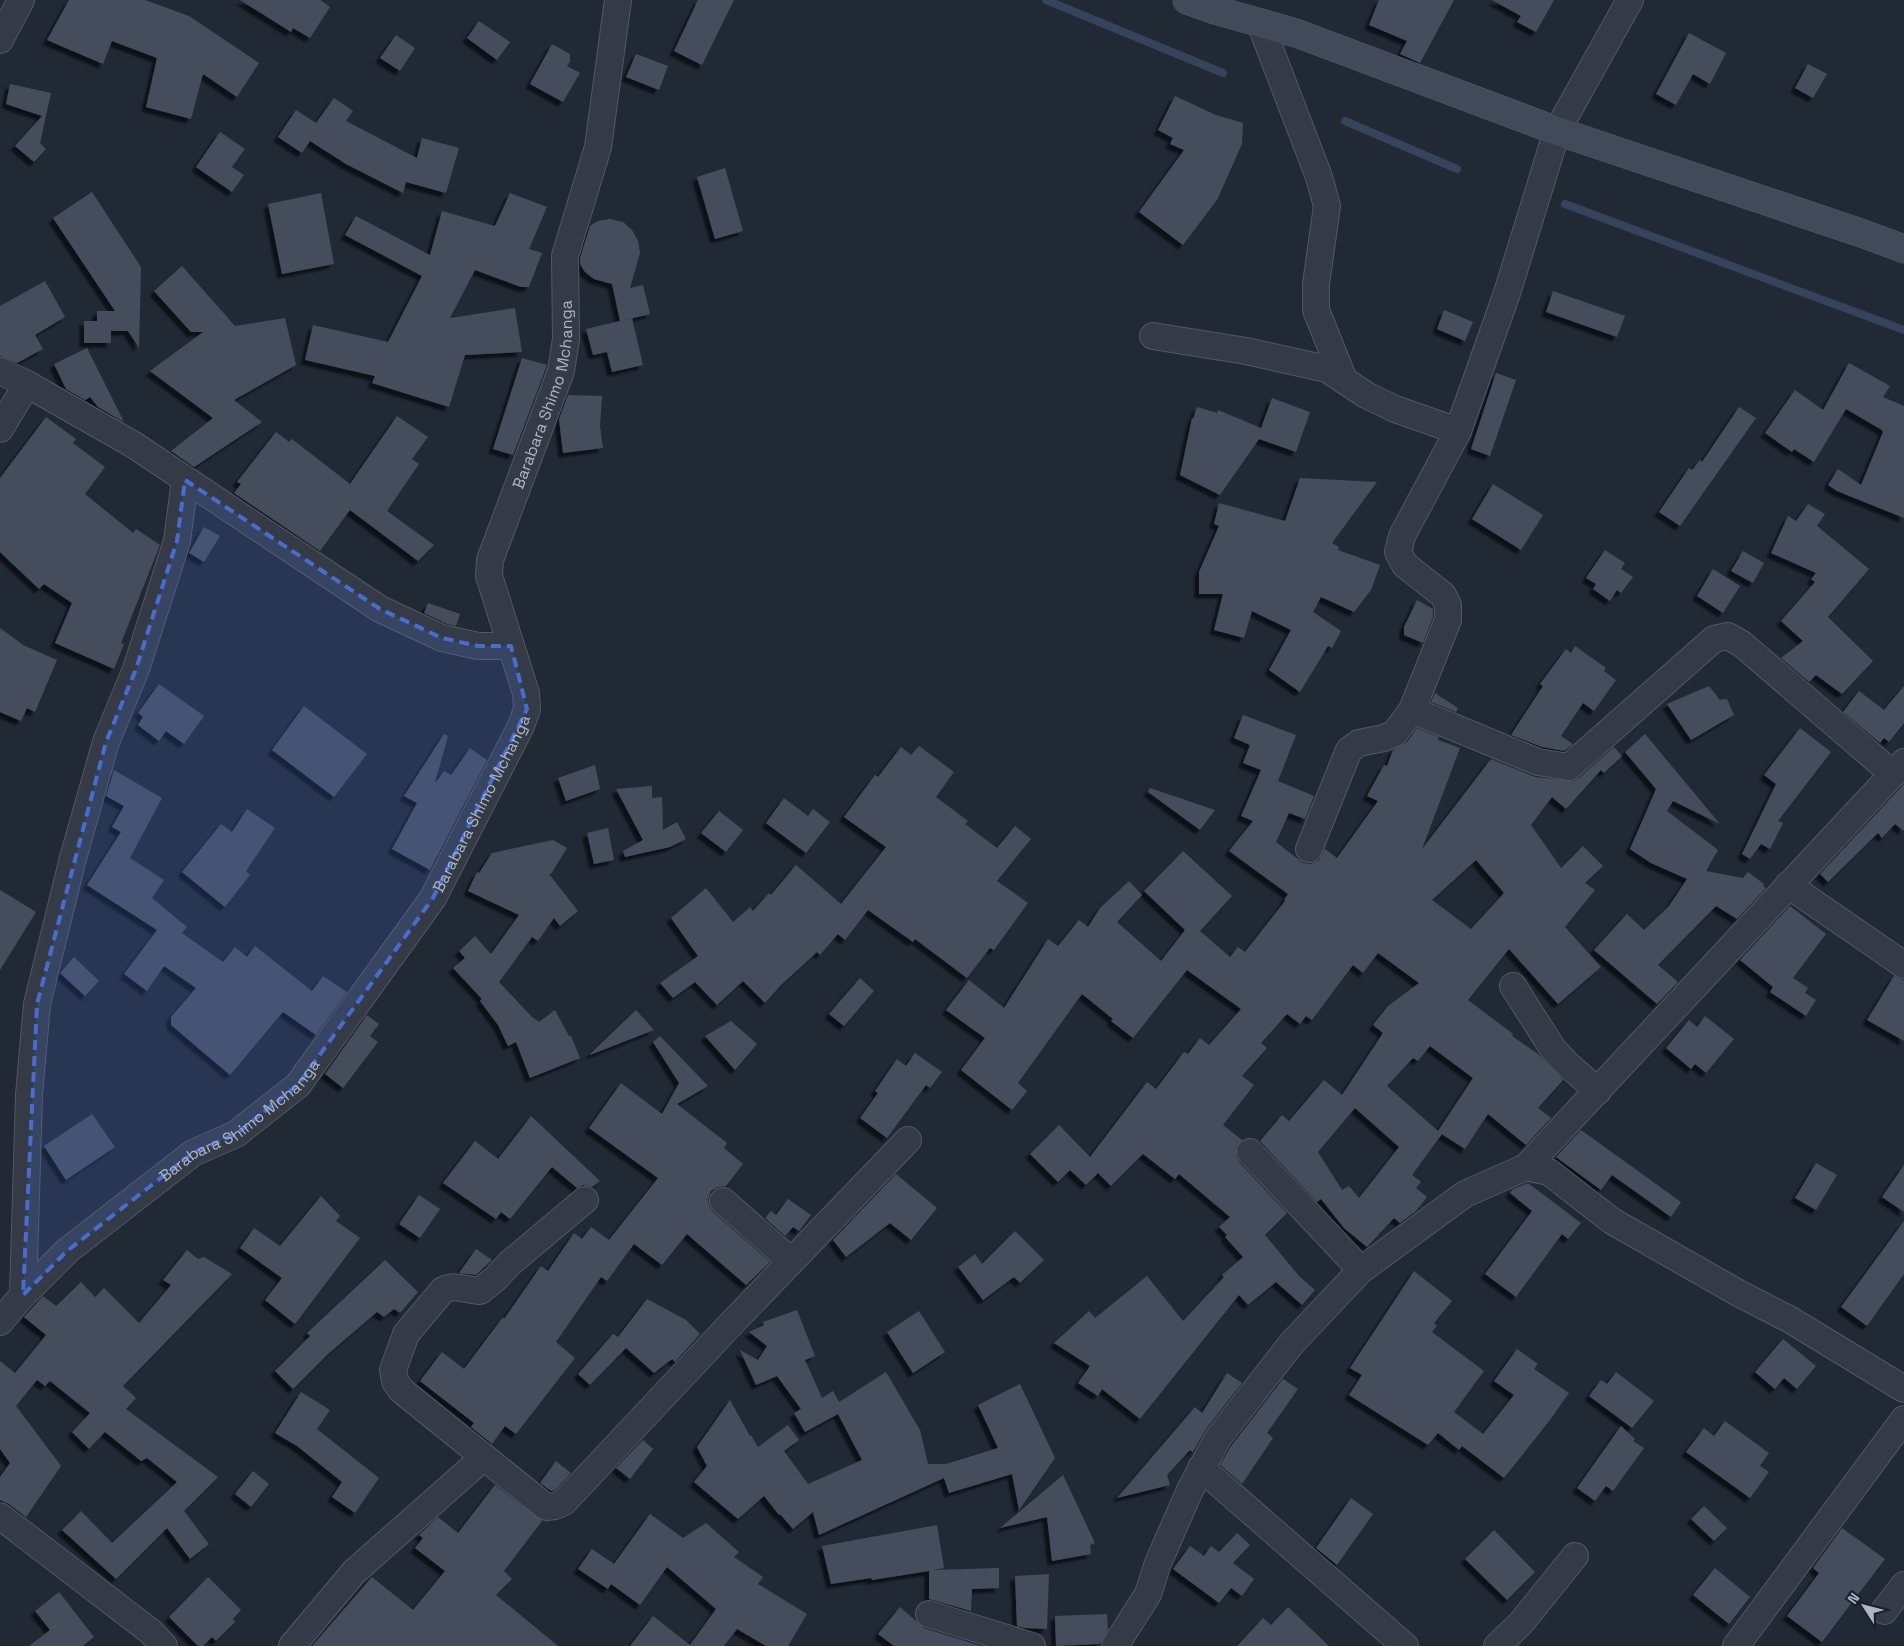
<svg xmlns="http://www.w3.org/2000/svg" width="1904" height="1646" font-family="'Space Grotesk',sans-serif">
<defs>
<filter id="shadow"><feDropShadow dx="-4.5" dy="4.5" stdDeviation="1" flood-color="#0009"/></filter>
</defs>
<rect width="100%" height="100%" fill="#212935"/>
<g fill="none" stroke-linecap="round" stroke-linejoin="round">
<!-- stream -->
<g stroke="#35445c" stroke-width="8">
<polyline points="1046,0 1223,73"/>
<polyline points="1345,121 1457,169"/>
<polyline points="1565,204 1904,330"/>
</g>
</g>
<!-- building -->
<g fill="#444e5d" fill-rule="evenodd" filter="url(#shadow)">
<polygon points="69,0 145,0 189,16 259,63 237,97 203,74 191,119 146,107 157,58 112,41 103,64 47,40"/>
<polygon points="240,0 320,0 330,7 310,38 293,28 291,32"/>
<polygon points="698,0 734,0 702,65 674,51"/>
<polygon points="1379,0 1454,0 1420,63 1400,54 1407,41 1369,25"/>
<polygon points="1492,0 1554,0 1536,32 1517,22 1521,16"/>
<polygon points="479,21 510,42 497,60 467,38"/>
<polygon points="1689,33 1726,53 1710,84 1693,74 1676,105 1656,94"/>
<polygon points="396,35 415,48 400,71 380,58"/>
<polygon points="552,44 570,54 570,62 567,66 580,73 563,102 530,84"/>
<polygon points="636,54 668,66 659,90 626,77"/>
<polygon points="1808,64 1827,74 1813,98 1795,88"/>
<polygon points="10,84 51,93 40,143 46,149 34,162 15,146 42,116 6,104"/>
<polygon points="1175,96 1216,115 1243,123 1242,144 1217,200 1183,245 1139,212 1184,150 1170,144 1173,138 1158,130"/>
<polygon points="334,98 353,111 346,121 417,158 422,138 459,148 446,193 406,182 403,193 346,164 310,141 302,153 278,137 296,110 316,123"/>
<polygon points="220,132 245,149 232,167 244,175 232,192 196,167"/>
<polygon points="725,168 743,231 715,239 697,177"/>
<polygon points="92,192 141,267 139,348 128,331 111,331 111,343 84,343 84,321 97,321 97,311 115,311 53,218"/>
<polygon points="321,193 334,264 282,274 268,204"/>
<polygon points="510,193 547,207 529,249 542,253 529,287 521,287 475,270 450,318 515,308 522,352 465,355 449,407 372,383 375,376 305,360 313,325 388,342 422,276 345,235 356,216 430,255 442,211 495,226"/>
<polygon points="610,219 623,222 632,230 638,241 640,253 630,288 643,285 650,314 621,321 632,318 643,365 612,372 607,352 593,355 586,329 620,321 612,284 594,279 585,272 580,264 580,258 590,226 598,221"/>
<polygon points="182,266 235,326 285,318 296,365 234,400 262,422 194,467 171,451 213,418 150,371 203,332 191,332 154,291"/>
<polygon points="45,281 65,317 35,335 43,349 17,363 0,356 0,306"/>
<polygon points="1553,291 1625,316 1617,337 1546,312"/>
<polygon points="1444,310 1473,322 1465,341 1437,329"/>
<polygon points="87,348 124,422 98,407 90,397 85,400 66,389 54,364"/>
<polygon points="522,358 547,365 513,455 493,449"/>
<polygon points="1849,363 1890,386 1883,397 1904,406 1904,518 1837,491 1828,485 1838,469 1861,485 1883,432 1882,430 1846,409 1814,462 1794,449 1792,452 1765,433 1795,390 1823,410"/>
<polygon points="1496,373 1516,380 1490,456 1471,449"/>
<polygon points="568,395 602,396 600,426 603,448 563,453 559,419"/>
<polygon points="1272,398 1310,412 1296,452 1259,439 1220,495 1180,475 1192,418 1193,419 1197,407 1217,413 1218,410 1261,428"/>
<polygon points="1739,407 1756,418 1680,526 1659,512 1689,468 1692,470 1700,460 1702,462"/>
<polygon points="397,416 428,437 412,459 419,464 387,511 434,545 418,561 350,510 320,551 234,493 241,484 237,482 276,432 289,442 292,439 350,484"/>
<polygon points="46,417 76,439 73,443 105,467 85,494 133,533 136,529 160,545 121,643 124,644 114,669 55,643 72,603 44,584 39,589 0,552 0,478"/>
<polygon points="1300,478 1377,482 1332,543 1339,547 1338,550 1380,565 1371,590 1354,612 1321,597 1313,612 1341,631 1332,648 1328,646 1300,692 1269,670 1291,630 1252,611 1244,638 1214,630 1223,594 1199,594 1199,572 1219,526 1214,524 1219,503 1285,521"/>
<polygon points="1493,484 1543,515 1521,550 1472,519"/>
<polygon points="1808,504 1825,514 1817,526 1869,569 1828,617 1873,661 1842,694 1816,675 1809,682 1781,658 1803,641 1781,621 1815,582 1811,579 1816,573 1771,553 1788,516 1796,521"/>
<polygon points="204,527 220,536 204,562 189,553"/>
<polygon points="1605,550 1625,563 1621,569 1633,577 1621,593 1617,590 1610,601 1593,589 1596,584 1586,578"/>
<polygon points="1743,551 1764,563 1753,583 1731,571"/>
<polygon points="1713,569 1740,586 1723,613 1697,596"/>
<polygon points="1417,600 1433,609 1433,617 1423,643 1404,635 1404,627"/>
<polygon points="428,603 460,614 456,626 447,624 424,613"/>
<polygon points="0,628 23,645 57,660 35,712 27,708 21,721 0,712"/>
<polygon points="1575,646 1606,668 1604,671 1616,680 1594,711 1583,703 1561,736 1573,744 1564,751 1542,747 1511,735 1543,686 1540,684 1566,649 1571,653"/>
<polygon points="159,684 204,716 184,744 166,731 159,741 138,725 143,717 138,713"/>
<polygon points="1709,686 1720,700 1727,699 1734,715 1691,740 1667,704"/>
<polygon points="1904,686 1904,723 1889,742 1884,738 1880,743 1843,712 1859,691 1884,710"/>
<polygon points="1435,693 1458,708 1456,712 1431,702"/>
<polygon points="304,706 367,754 334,797 272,750"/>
<path d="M1243 715 1296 735 1278 781 1314 796 1305 819 1289 813 1276 842 1303 863 1311 864 1319 860 1325 849 1337 858 1378 801 1367 796 1384 765 1387 766 1393 750 1407 742 1417 728 1439 737 1438 740 1460 748 1422 849 1491 759 1535 777 1573 781 1579 778 1614 747 1622 756 1604 773 1601 770 1566 809 1552 797 1531 825 1561 868 1583 846 1603 866 1585 883 1595 890 1565 927 1601 967 1558 1004 1509 949 1468 1000 1513 1034 1512 1036 1538 1054 1563 1080 1538 1108 1551 1118 1526 1145 1488 1114 1465 1149 1440 1133 1442 1134 1412 1175 1421 1182 1416 1188 1427 1197 1416 1211 1400 1223 1394 1218 1367 1247 1344 1228 1321 1199 1317 1202 1260 1141 1282 1115 1289 1121 1324 1080 1342 1095 1383 1033 1373 1025 1388 1006 1419 983 1378 953 1363 973 1353 965 1312 1020 1306 1016 1300 1024 1287 1014 1261 1043 1267 1048 1242 1076 1254 1085 1223 1125 1242 1140 1236 1148V1156L1239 1162 1287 1213 1265 1235 1299 1276 1315 1290 1302 1305 1276 1282 1248 1305 1239 1295 1140 1419 1102 1389 1098 1396 1078 1383 1090 1366 1054 1343 1089 1311 1095 1318 1147 1276 1183 1321 1224 1277 1222 1275 1243 1257 1225 1237 1227 1235 1219 1227 1230 1217 1179 1174 1175 1179 1143 1154 1111 1186 1098 1173 1086 1185 1070 1170 1058 1182 1030 1154 1059 1125 1090 1157 1147 1082 1156 1089 1184 1052 1188 1054 1200 1038 1209 1045 1241 1009 1187 970 1133 1038 1111 1021 1113 1019 1082 994 1018 1083 1027 1091 1012 1110 961 1070 985 1038 946 1010 969 980 1004 1008 1048 939 1058 946 1079 920 1088 927 1100 908 1129 881 1142 895 1117 922 1161 961 1185 930 1144 891 1183 851 1232 896 1200 931 1230 957 1238 947 1245 952 1285 901 1284 900 1288 894 1229 851 1253 821 1241 816 1261 770 1243 763 1250 745 1234 738ZM1476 860 1504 893 1471 929 1432 900ZM1430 1046 1473 1078 1438 1131 1387 1086 1413 1058 1418 1061ZM1355 1108 1399 1147 1359 1198 1349 1186 1342 1190 1318 1152Z"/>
<polygon points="1800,728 1831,752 1778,821 1783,823 1770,849 1761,844 1750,859 1742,854 1776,784 1764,775"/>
<polygon points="444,734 448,736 435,783 444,771 451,775 470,748 487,760 430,870 392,849 417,803 404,796"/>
<polygon points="1645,734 1720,824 1673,801 1667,811 1718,850 1706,871 1743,878 1748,872 1764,884 1763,886 1766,888 1737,919 1716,906 1658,965 1678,982 1657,1004 1594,950 1627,914 1644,930 1669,906 1687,879 1651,863 1630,849 1656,789 1625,752"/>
<polygon points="919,746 954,772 936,797 968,821 965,824 997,848 1015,826 1031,839 997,881 1028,903 994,950 990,948 967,978 915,939 913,942 868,910 845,940 838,934 820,955 817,952 780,986 765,1003 743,981 717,1005 695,982 673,998 660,983 698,956 671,918 706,888 733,922 750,907 753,911 769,893 771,895 796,865 841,904 886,847 844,817 875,775 878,777 901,747 911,755"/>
<polygon points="595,765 600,789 566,801 558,778"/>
<polygon points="114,770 162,798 130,858 164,880 152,898 187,927 182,933 223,962 235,947 247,957 255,946 312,991 323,976 347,992 316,1035 283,1012 230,1075 171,1025 171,1017 196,988 164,966 147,991 124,974 157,930 87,885 121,832 112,827 124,806 106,796"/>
<polygon points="1904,784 1904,831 1895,824 1882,838 1878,833 1828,882 1820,874"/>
<polygon points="652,786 652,798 662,797 663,830 677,822 686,839 670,847 625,857 623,851 643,840 616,789"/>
<polygon points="1150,788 1215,810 1200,830 1148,792"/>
<polygon points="784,798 808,816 813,809 830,822 806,853 766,823"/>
<polygon points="247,809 275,828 246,871 250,875 225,907 182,872 221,824 232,832"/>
<polygon points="719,811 743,830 726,852 701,833"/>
<polygon points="608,828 614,860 594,864 587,833"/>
<polygon points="553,840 567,848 551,874 549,874 578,911 560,926 554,918 538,941 532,937 499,982 532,1017 539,1022 555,1010 569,1036 571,1036 580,1058 530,1078 516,1042 508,1046 498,1025 480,1001 482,999 453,968 465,958 459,951 475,936 491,954 519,915 468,891 477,872 479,873 492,853"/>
<polygon points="0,890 36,912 0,970"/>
<polygon points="1790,906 1826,934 1793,978 1808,988 1805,993 1816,1000 1806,1016 1770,992 1773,987 1740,960"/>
<polygon points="74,957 99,981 85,996 60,973"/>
<polygon points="1894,976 1904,980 1904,1041 1867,1020"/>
<polygon points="860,978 874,991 844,1026 829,1014"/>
<polygon points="636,1010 654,1030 590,1055 590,1054"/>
<polygon points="367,1015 379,1024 370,1036 378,1042 343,1088 325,1074"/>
<polygon points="1705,1016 1734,1039 1706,1073 1695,1064 1691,1069 1666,1048 1689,1020 1697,1027"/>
<polygon points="731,1021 757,1044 735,1070 705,1036"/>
<polygon points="660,1036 708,1086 677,1104 727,1143 724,1148 743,1164 726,1186 718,1187 711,1191 708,1199 709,1206 713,1212 770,1262 746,1285 687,1234 662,1265 634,1244 607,1281 601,1277 556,1342 575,1358 516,1434 505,1426 492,1444 471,1427 474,1423 420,1381 442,1352 464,1369 503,1317 504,1319 541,1266 548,1271 574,1233 582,1239 591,1227 609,1240 658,1178 589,1128 621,1083 662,1114 679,1083 653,1042"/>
<polygon points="915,1053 942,1072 930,1088 926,1085 887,1138 860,1118 878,1093 875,1091 897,1059 906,1066"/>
<polygon points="92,1114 115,1147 66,1180 44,1146"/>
<polygon points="531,1116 600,1181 592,1187 583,1185 577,1188 552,1167 510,1219 501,1212 496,1219 443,1183 475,1141 498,1159"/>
<polygon points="1581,1130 1681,1202 1671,1217 1612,1175 1601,1190 1556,1157"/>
<polygon points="1816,1163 1837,1175 1816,1210 1795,1198"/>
<polygon points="1904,1165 1904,1212 1882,1197"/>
<polygon points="896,1174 937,1208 911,1240 890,1223 846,1257 833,1240"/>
<polygon points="1528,1183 1581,1223 1568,1239 1562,1234 1516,1297 1485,1274 1532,1211 1510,1193 1513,1189"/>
<polygon points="419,1195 440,1209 420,1238 399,1224"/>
<polygon points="321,1196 340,1216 336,1221 360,1238 295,1324 265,1300 282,1278 240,1248 254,1228 280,1246"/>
<polygon points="788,1199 811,1215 799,1231 793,1227 785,1236 765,1218 771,1211 776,1215"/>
<polygon points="1904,1221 1904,1274 1867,1326 1841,1307"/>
<polygon points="1015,1231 1044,1260 1020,1283 1014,1277 983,1300 958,1267 975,1254 982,1264"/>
<polygon points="476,1249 492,1260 476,1275 459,1273"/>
<polygon points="187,1250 198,1259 204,1257 232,1274 123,1386 136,1398 126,1409 218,1477 184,1511 209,1544 190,1559 167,1528 116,1579 62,1530 81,1511 112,1543 177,1482 147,1458 141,1461 105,1432 89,1449 72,1432 90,1413 50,1381 45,1386 37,1380 16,1406 61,1466 26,1517 9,1504 2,1501 0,1500 0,1477 10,1463 0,1449 0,1361 15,1373 46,1335 24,1317 43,1296 56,1306 81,1282 95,1297 104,1288 139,1323 171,1285 163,1280"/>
<polygon points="385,1260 418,1292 400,1313 394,1309 384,1317 377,1312 328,1354 293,1389 275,1371 310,1336 307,1333"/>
<polygon points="1414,1271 1452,1301 1434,1323 1437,1326 1432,1332 1484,1371 1454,1412 1483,1434 1514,1395 1494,1381 1517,1349 1538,1364 1534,1369 1569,1393 1550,1420 1504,1478 1462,1446 1459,1450 1438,1433 1428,1445 1349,1395 1362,1375 1350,1368"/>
<polygon points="647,1299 686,1320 700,1334 675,1362 672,1359 654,1373 626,1348 590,1385 578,1374 613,1334 618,1337"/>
<polygon points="797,1310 815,1356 805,1360 822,1398 833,1391 839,1402 886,1372 920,1430 928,1464 946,1464 998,1448 978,1405 1020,1384 1055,1458 1019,1510 1012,1474 949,1493 944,1478 819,1535 813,1512 793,1529 780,1514 779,1515 764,1496 738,1519 694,1482 707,1466 697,1447 730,1400 750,1436 751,1435 758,1447 788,1425 799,1440 784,1451 808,1484 862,1460 838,1414 805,1432 794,1413 801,1409 777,1376 756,1385 740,1350 758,1360 767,1346 749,1332 764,1325 763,1322"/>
<polygon points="919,1311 945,1352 913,1373 887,1332"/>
<polygon points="1783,1339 1816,1366 1797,1389 1784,1378 1775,1389 1755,1372"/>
<polygon points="1616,1372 1654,1401 1632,1428 1589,1396 1601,1380 1607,1384"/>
<polygon points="1227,1373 1242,1383 1206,1429 1193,1452 1190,1450 1167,1475 1170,1485 1117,1498 1195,1407 1202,1413"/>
<polygon points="1283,1379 1298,1389 1267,1433 1273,1438 1242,1484 1220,1465 1231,1446"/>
<polygon points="301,1392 330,1410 317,1429 379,1478 355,1513 332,1497 342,1482 297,1446 275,1433"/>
<polygon points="1725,1421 1769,1453 1760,1466 1769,1472 1750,1498 1686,1452 1704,1428 1714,1436"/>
<polygon points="1621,1426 1635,1439 1633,1441 1644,1448 1613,1491 1606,1486 1595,1501 1577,1488"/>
<polygon points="643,1440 653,1449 630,1479 616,1468"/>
<polygon points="556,1461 571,1473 555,1490 551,1491 540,1483"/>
<polygon points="253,1471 269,1484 251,1507 235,1494"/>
<polygon points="1063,1475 1095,1543 1090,1545 1091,1554 1052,1561 1047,1517 1000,1528"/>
<polygon points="495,1485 542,1521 504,1571 512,1579 496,1595 558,1646 312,1646 372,1577 413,1610 445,1571 415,1548 423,1538 419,1535 438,1517 458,1533"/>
<polygon points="1351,1498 1373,1514 1337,1565 1316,1548"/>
<polygon points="1704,1506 1727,1528 1714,1541 1691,1519"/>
<polygon points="650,1514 683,1538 706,1523 739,1552 734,1557 763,1577 758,1584 807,1614 788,1646 766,1646 737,1629 724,1646 630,1646 653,1616 690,1645 716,1609 667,1567 640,1605 611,1584 608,1589 578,1569 592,1549 614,1564"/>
<polygon points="937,1525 944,1568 933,1570 999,1568 999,1588 972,1589 971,1611 929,1599 929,1571 872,1580 871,1578 831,1584 822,1546"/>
<polygon points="1842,1528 1885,1559 1822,1642 1787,1616 1819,1573 1813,1568"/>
<polygon points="1494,1530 1535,1572 1507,1600 1465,1559"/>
<polygon points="1237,1533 1250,1545 1233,1563 1254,1579 1242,1596 1231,1588 1219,1603 1173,1569 1190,1546 1204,1556 1211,1546 1219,1552"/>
<polygon points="1715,1568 1750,1597 1729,1624 1693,1595"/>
<polygon points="1049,1574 1047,1629 1025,1628 1017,1626 1015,1576"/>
<polygon points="208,1577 241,1610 233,1619 235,1622 216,1641 212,1637 203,1646 198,1646 169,1617"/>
<polygon points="59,1592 94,1637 83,1646 29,1646 50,1630 35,1611"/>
<polygon points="900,1607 924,1628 981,1646 894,1646 878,1634"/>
<polygon points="1288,1607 1329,1646 1237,1646 1263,1618 1271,1625"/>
<polygon points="1107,1614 1108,1630 1100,1644 1056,1646 1055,1616"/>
</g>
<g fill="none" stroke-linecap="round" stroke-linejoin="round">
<defs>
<g id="street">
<polyline points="1260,23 1319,177 1327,206 1316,284 1316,310 1344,380"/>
<polyline points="0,40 21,0"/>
<polyline points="1153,336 1246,351 1327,369 1366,395 1395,409 1458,431"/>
<polyline points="0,371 27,384 134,445 380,609 442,638 478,646 511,646"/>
<polyline points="0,429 27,384"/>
<polyline points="1412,710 1538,762 1569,767 1714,639 1728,636 1742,644 1893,774"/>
<polyline points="1309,849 1349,750 1359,743 1384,738 1395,733 1412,710 1448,620 1448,605 1443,595 1405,565 1398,552 1402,536 1458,431 1507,293 1557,131 1630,0"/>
<polyline points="1788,885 1904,965"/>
<polyline points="1513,986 1553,1049 1567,1064 1598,1091"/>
<polyline points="1250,1152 1361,1270"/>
<polyline points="1526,1167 1904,762"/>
<path d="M585 1200 510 1263 495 1279 480 1291C467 1290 456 1284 443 1290L406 1334 393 1370 395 1381 401 1390 546 1507 555 1506 564 1502 730 1325 908 1140"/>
<polyline points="723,1201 791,1261"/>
<polyline points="23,1295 29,1095 37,1004 73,858 106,742 136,669 177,541 185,480"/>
<path id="s1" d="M0 1322 23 1295 67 1251 193 1153 236 1134 298 1085 433 898 521 726 527 709 526 693 489 576 490 560 561 371 566 339 565 256 598 147 618 0"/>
<polyline points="1201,1468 1405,1646"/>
<polyline points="0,1516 151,1632 164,1646"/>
<polyline points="1884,1611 1904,1585"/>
<polyline points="929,1614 1032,1646"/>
<polyline points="292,1646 354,1572 484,1457"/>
<polyline points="1115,1646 1148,1594 1158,1563 1190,1490 1218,1438 1292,1343 1361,1270 1465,1194 1526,1167 1549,1172 1612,1221 1740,1294 1789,1319 1904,1389"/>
<polyline points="1497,1646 1521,1623 1575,1556"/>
<polyline points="1736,1646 1904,1419"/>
</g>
<polyline id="secondary" points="1187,0 1215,10 1296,33 1557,131 1864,234 1904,249"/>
</defs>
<!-- street casing -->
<use href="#street" stroke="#525864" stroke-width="28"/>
<!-- secondary casing -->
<use href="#secondary" stroke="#525864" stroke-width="29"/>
<!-- street -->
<use href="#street" stroke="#343b46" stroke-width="26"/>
<!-- secondary -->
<use href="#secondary" stroke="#424a59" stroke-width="28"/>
</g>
<!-- marked area -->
<path fill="#486dd2" fill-opacity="0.2" stroke="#486dd2" stroke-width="4" stroke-dasharray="10 6" stroke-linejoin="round" d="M185 480 380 609 442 638 478 646H511L527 709 433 898 298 1085 236 1134 193 1153 67 1251 23 1295 37 1004 106 742 136 669 177 541Z"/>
<g text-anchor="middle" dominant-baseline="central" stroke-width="4.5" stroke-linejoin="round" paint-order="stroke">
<!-- street labels -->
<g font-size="16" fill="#aeb5c3" stroke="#1a202b">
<text stroke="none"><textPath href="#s1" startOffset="1155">Barabara Shimo Mchanga</textPath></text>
<text stroke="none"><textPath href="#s1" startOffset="720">Barabara Shimo Mchanga</textPath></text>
<text stroke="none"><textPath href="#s1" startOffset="315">Barabara Shimo Mchanga</textPath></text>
</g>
</g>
<!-- north arrow -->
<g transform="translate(1864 1606) rotate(306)" stroke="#1a202b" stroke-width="4" paint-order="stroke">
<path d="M0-4L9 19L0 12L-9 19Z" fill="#aeb5c3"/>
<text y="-8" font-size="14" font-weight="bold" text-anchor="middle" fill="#aeb5c3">N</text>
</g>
</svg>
